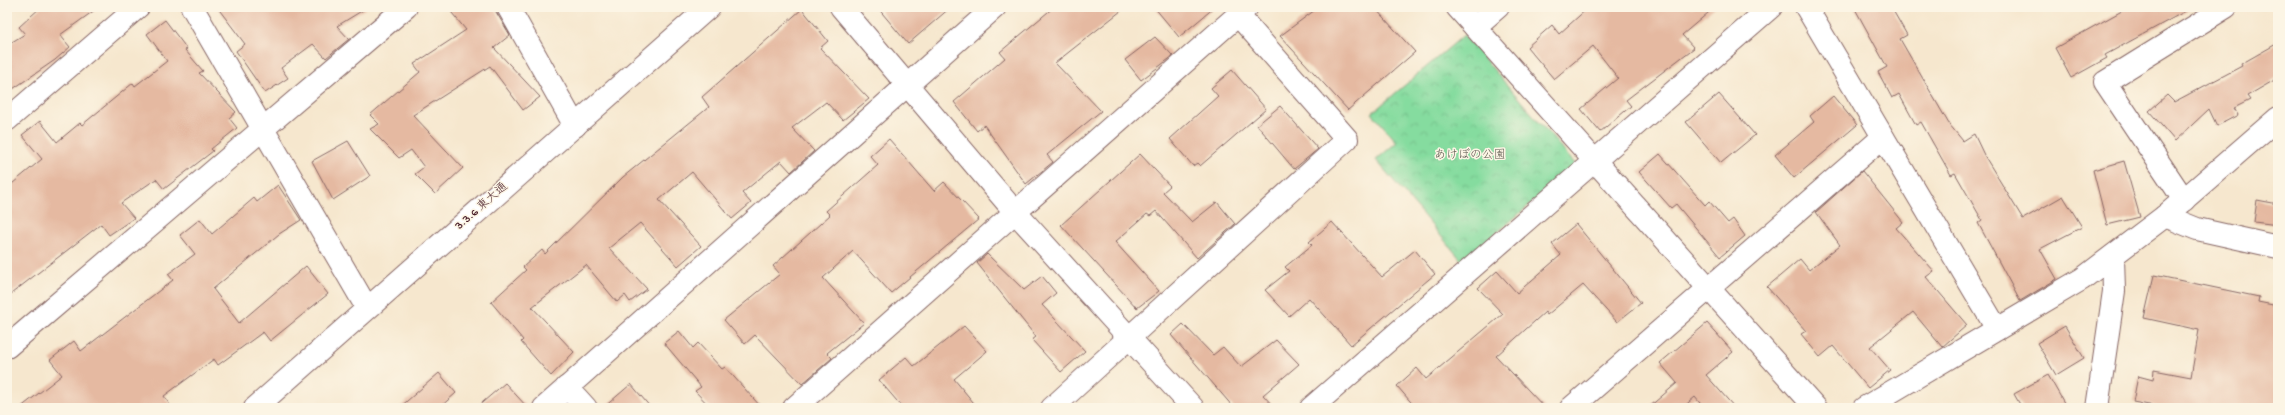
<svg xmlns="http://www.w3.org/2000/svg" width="2285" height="415" font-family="'Gochi Hand','Klee One',sans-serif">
<defs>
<pattern id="park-crowns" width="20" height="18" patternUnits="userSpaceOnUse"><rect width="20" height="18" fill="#85dc9f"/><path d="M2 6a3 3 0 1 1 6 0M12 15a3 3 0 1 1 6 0" fill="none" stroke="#74bc89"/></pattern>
</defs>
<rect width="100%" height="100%" fill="#fcf5e5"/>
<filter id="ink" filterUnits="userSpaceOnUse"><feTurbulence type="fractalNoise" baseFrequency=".025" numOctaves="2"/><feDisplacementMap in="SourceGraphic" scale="8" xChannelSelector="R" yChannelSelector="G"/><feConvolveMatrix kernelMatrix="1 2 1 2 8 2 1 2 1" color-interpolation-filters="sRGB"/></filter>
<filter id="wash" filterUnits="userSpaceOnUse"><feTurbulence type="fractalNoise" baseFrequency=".012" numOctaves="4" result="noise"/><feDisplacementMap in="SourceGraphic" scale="16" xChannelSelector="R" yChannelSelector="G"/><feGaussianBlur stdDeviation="0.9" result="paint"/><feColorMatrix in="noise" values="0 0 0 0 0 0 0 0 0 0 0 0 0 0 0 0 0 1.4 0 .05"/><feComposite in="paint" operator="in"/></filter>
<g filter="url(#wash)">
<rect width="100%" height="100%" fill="#f6e7ce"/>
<!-- park -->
<polygon fill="url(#park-crowns)" stroke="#687e65" points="1464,35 1576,165 1463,262 1376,160 1397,142 1372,113"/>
<g id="blocks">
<!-- building -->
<g fill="#e5b9a1">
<polygon points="41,7 99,7 60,35 70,47 55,60 7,93 7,45 25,34 19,27"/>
<polygon points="217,7 368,7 337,26 349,39 326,58 313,44 281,68 288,78 265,93 236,51 245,44"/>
<polygon points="447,7 493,7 510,35 494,48 540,97 523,110 490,66 413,115 463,168 435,194 415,174 424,167 411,150 399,158 370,129 379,124 370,115 420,72 414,64 466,30"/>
<polygon points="877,7 951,7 908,44"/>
<polygon points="1054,7 1126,7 1055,63 1101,111 1047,155 1053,162 1026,184 984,125 977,131 954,102 1005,58 1000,52"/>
<polygon points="1154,7 1215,7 1179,37"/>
<polygon points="1319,7 1374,7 1415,52 1348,110 1280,36"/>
<polygon points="1589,7 1715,7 1682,35 1694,48 1626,100 1631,106 1600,132 1581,109 1618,78 1593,46 1554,79 1527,47 1552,25 1559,34"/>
<polygon points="1854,7 1891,7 1907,35 1900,39 1949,124 1963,141 1974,134 1984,155 2023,219 2063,196 2082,227 2040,249 2057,279 2020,301 1978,223 1982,220 1955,173 1951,175 1921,122 1916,125 1899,94 1892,98 1878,72 1887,67"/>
<polygon points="2129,7 2193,7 2105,55 2107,58 2071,78 2055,48"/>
<polygon points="802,9 828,41 820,48 869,99 843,120 826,102 792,128 814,151 791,172 781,161 742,193 751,203 732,219 692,172 659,200 701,246 678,266 640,223 609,248 647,289 630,302 625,295 617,302 586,265 532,307 574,352 551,376 521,342 523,340 491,302 526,270 523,267 542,250 545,254 623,177 709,107 702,97"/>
<polygon points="165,20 187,49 185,50 203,71 199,73 236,112 229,118 237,128 211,149 213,151 164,189 156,179 121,203 134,218 109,235 101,224 7,297 7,188 42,159 22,135 40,121 57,142 80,123 82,125 133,83 135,86 167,61 147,34"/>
<polygon points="1155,37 1173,56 1141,80 1125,60"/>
<polygon points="2278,43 2278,78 2247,96 2250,100 2234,108 2238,115 2217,126 2209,109 2175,141 2149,111 2167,95 2174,102 2242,66 2241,64"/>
<polygon points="1232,70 1266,109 1200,166 1197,163 1193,166 1170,139 1218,96 1211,88"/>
<polygon points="1719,94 1755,135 1721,163 1686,122"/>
<polygon points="1833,96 1857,125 1794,178 1775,155 1814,122 1810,116"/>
<polygon points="1280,106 1318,149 1294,169 1257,125"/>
<polygon points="889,139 934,191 944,182 979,219 891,293 853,251 823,278 864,323 827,353 832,358 802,384 755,335 745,344 724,320 780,274 773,266 830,215 826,211 878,165 870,156"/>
<polygon points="348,141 370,176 333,200 312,161"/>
<polygon points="1140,154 1170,186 1163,192 1192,222 1217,202 1235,224 1197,258 1156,211 1150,216 1147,214 1115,242 1159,291 1137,308 1061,225"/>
<polygon points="1660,154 1705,205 1709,201 1728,223 1733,219 1745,236 1720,257 1676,204 1671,208 1639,172"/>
<polygon points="2124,161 2140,217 2107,225 2093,170"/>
<polygon points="1862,171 1903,222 1896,228 1934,271 1926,277 1967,325 1942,347 1913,312 1870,347 1890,370 1868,388 1833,346 1820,357 1801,334 1806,331 1767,287 1800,259 1809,270 1840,245 1816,212"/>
<polygon points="278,185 301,220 279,234 213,289 239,323 306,266 328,294 270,341 263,332 218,365 214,359 164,396 172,408 20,408 62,375 50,360 74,341 81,351 173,280 168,274 195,254 180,235 200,219 212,234 254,198 257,202"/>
<polygon points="2257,200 2278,204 2278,225 2254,222"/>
<polygon points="1332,222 1382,277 1415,250 1435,274 1351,345 1309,298 1289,316 1265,290 1289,271 1285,267 1312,245 1309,242"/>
<polygon points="1576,224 1641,303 1617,322 1583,285 1547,315 1545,312 1496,356 1545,408 1416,408 1397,386 1417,368 1426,379 1503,314 1478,288 1497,271 1517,293 1561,255 1552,244"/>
<polygon points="987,254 1024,290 1042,276 1056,293 1042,305 1085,351 1061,372 1032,340 1036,337 977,263"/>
<polygon points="2154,275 2259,297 2258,302 2278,306 2278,408 2165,408 2133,402 2138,376 2153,380 2154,370 2191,377 2199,330 2144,318"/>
<polygon points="1707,323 1733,352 1706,375 1735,408 1704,408 1695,397 1682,408 1648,408 1677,383 1660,363"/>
<polygon points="1183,324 1213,355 1223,347 1241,367 1276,340 1299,364 1263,395 1275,408 1234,408 1171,335"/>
<polygon points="964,326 987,351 954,379 978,408 903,408 879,380 906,357 914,366"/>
<polygon points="2065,326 2084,358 2056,375 2037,343"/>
<polygon points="679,331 693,348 698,343 722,369 725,367 762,408 711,408 695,391 701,387 664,343"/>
<polygon points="439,373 456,393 439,408 399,408"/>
<polygon points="2048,375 2067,408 2022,408 2014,394"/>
<polygon points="505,383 528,408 476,408"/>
<polygon points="631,384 651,408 603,408"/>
</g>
</g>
</g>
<g filter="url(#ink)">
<use href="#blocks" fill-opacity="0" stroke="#866564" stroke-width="1"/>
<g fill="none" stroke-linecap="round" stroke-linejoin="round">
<defs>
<g id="minor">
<polyline points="192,7 367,308"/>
<polyline points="508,7 575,126"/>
<polyline points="841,7 1015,212 1193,408"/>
<polyline points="1457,7 1816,408"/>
<polyline points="1806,7 1997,329"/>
<polyline points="1475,27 1498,7"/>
<polyline points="7,120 138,7"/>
<polyline points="2184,200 2105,82 2226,7"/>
<polyline points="2165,216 2197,229 2278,247"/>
<polyline points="7,347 406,7"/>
<polyline points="567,387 586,408"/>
<polyline points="255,408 709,7"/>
<polyline points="544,408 995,7"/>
<polyline points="794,408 1247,7"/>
<polyline points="1052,408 1347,139 1238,15"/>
<polyline points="1311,408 1771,7"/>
<polyline points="1571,408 1883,137"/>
<polyline points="1864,408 2082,279 2165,216 2278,118"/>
<polyline points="2097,408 2114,291 2113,256"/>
</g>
</defs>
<!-- minor casing -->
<use href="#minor" stroke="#866564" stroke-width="24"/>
<!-- minor -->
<use href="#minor" stroke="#fff" stroke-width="22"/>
</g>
</g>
<g text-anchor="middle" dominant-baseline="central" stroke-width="3" stroke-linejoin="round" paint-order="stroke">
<!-- park labels -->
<g font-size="12" fill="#5c584e" stroke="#fcf5e5">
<text x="1470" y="156">あけぼの公園</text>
</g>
<!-- street labels -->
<g font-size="12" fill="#4a1f2b" stroke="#fcf5e5">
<text transform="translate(482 207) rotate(-41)">3.3.6 東大通</text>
</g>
</g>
<!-- margin -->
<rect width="2285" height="415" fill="none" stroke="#fcf5e5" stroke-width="24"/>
</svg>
